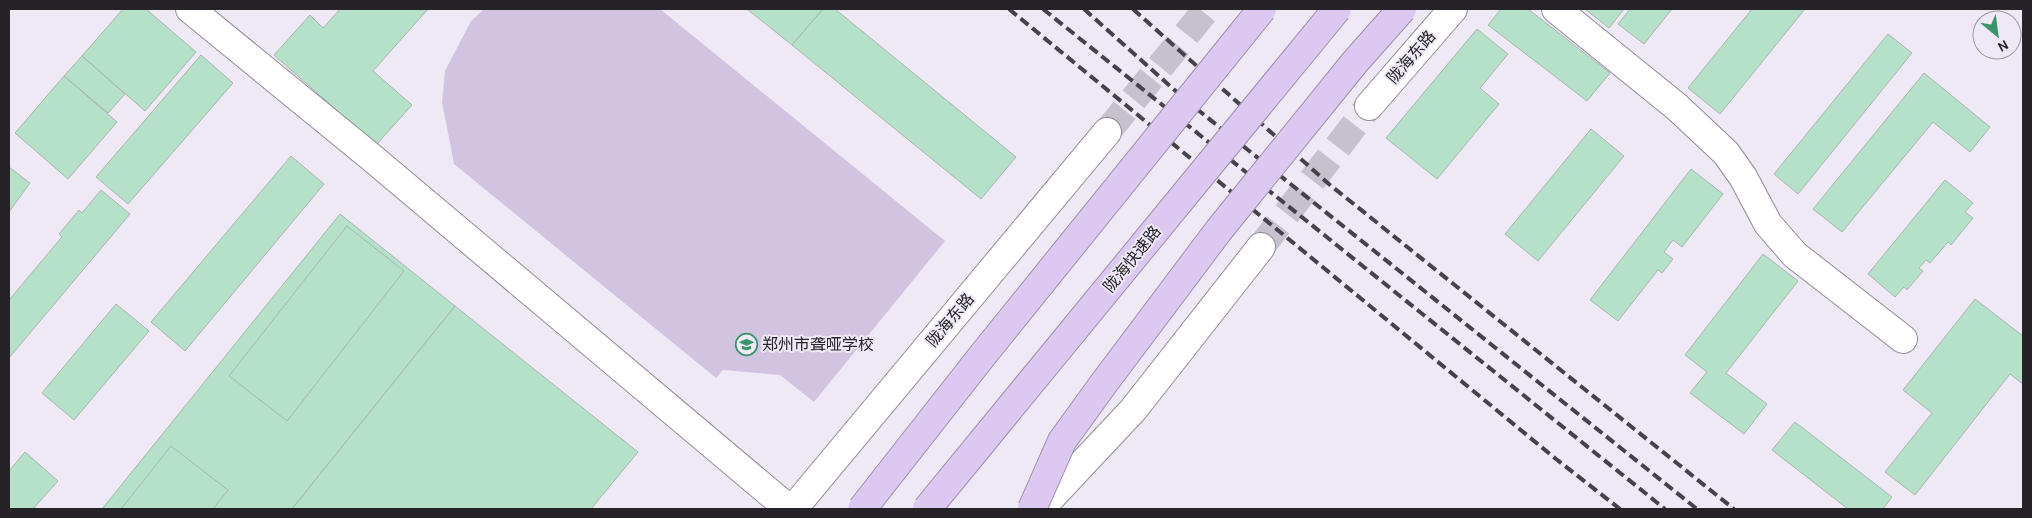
<svg xmlns="http://www.w3.org/2000/svg" width="2032" height="518" font-family="Karla,'Noto Sans SC',sans-serif">
<rect width="100%" height="100%" fill="#efe9f6"/>
<!-- green -->
<polygon fill="#d2c4e0" points="484,9 660,9 945,241 814,402 780,375 723,370 716,378 454,164 442,102 445,71 471,21"/>
<!-- building -->
<g fill="#b6e1c9" stroke="#a8b5ae">
<polygon points="123,9 146,9 196,52 145,111 82,56"/>
<polygon points="340,9 428,9 373,71 412,105 376,145 274,55 310,15 323,28"/>
<polygon points="747,9 823,9 792,45"/>
<polygon points="823,9 835,9 1016,157 981,199 792,45"/>
<polygon points="1501,9 1528,9 1610,73 1587,101 1488,25"/>
<polygon points="1585,9 1624,9 1609,28"/>
<polygon points="1630,9 1672,9 1644,44 1618,24"/>
<polygon points="1752,9 1805,9 1720,114 1688,88"/>
<polygon points="1477,29 1508,54 1480,88 1499,104 1437,179 1386,138"/>
<polygon points="1888,34 1912,53 1798,194 1774,174"/>
<polygon points="201,55 233,83 128,204 96,177"/>
<polygon points="82,56 125,94 108,113 64,76"/>
<polygon points="1924,73 1990,127 1970,152 1933,122 1842,232 1813,209"/>
<polygon points="64,76 117,122 68,179 15,133"/>
<polygon points="1591,129 1624,156 1538,261 1505,234"/>
<polygon points="291,156 324,184 185,351 151,322"/>
<polygon points="9,167 30,183 9,212"/>
<polygon points="1691,169 1723,194 1682,247 1673,240 1664,252 1673,259 1662,273 1658,270 1618,321 1590,300"/>
<polygon points="1945,180 1973,203 1965,212 1973,218 1951,245 1948,242 1930,263 1926,260 1919,268 1923,271 1907,290 1904,287 1895,297 1868,274"/>
<polygon points="101,190 130,214 9,358 9,300 62,237 59,234 79,210 82,213"/>
<polygon points="340,214 455,306 292,509 102,509"/>
<polygon points="347,226 404,271 287,421 229,376"/>
<polygon points="1763,254 1798,281 1726,373 1767,404 1744,434 1690,393 1707,372 1685,355"/>
<polygon points="1975,299 2023,336 2023,384 2010,374 1915,495 1885,472 1932,413 1903,390"/>
<polygon points="116,304 149,331 74,420 42,393"/>
<polygon points="455,306 638,452 591,509 292,509"/>
<polygon points="1795,422 1892,497 1883,509 1848,509 1772,450"/>
<polygon points="171,446 228,490 213,509 121,509"/>
<polygon points="25,452 58,481 33,509 9,509 9,471"/>
</g>
<g fill="none" stroke-linecap="round" stroke-linejoin="round">
<!-- minor-tunnel -->
<g stroke="#c7c1cd" stroke-width="28" stroke-dasharray="28 14" stroke-linecap="butt">
<polyline points="1107,132 1207,9"/>
<polyline points="1261,247 1369,106"/>
</g>
<defs>
<g id="minor">
<polyline points="190,9 371,157 789,509"/>
<polyline points="1556,9 1677,107 1726,153 1743,177 1768,224 1795,255 1903,339"/>
<polyline points="1369,106 1453,9"/>
<polyline points="793,509 1107,132"/>
<polyline points="1040,509 1133,410 1261,247"/>
</g>
</defs>
<!-- minor casing -->
<use href="#minor" stroke="#918b97" stroke-width="30"/>
<!-- minor -->
<use href="#minor" stroke="#fff" stroke-width="28"/>
<!-- rail -->
<g stroke="#454249" stroke-width="4" stroke-dasharray="10 5" stroke-linecap="butt">
<polyline points="1009,9 1556,459 1620,509"/>
<polyline points="1043,9 1665,509"/>
<polyline points="1084,9 1188,102 1697,509"/>
<polyline points="1133,9 1330,185 1734,509"/>
</g>
<defs>
<g id="highway-bridge">
<polyline points="862,509 982,356 1262,9"/>
<polyline points="927,509 1337,9"/>
<polyline points="1032,509 1062,441 1104,383 1219,230 1355,62 1402,9"/>
</g>
</defs>
<!-- highway-bridge casing -->
<use href="#highway-bridge" stroke="#9d8eab" stroke-width="30" stroke-linecap="butt"/>
<!-- highway-bridge -->
<use href="#highway-bridge" stroke="#ddc8f1" stroke-width="28"/>
</g>
<!-- icons -->
<defs>
<symbol id="school-ring" viewBox="-11 -11 22 22"><circle r="9.5" fill="#efe9f6" stroke="#39946a" stroke-width="1.5"/><path d="M0-5L7-2L0 1L-7-2ZM-4 1L0 2.5L4 1V4Q0 6-4 4Z" fill="#39946a"/></symbol>
</defs>
<g fill-rule="evenodd">
<use href="#school-ring" x="734" y="332" width="25" height="25"/>
</g>
<g text-anchor="middle" dominant-baseline="central" stroke-width="4" stroke-linejoin="round" paint-order="stroke">
<!-- street labels -->
<g font-size="16" fill="#252328" stroke="#efe9f6">
<text transform="translate(1411 57) rotate(-49)">陇海东路</text>
<text transform="translate(1132 259) rotate(-51)">陇海快速路</text>
<text transform="translate(950 320) rotate(-50)">陇海东路</text>
</g>
<!-- poi labels -->
<g font-size="16" fill="#252328" stroke="#efe9f6" text-anchor="start">
<text x="762" y="344">郑州市聋哑学校</text>
</g>
</g>
<!-- border -->
<rect width="2032" height="518" fill="none" stroke="#252328" stroke-width="20"/>
<!-- north arrow -->
<g transform="translate(1997 35) rotate(151)"><circle r="24" fill="#efe9f6" stroke="#9e9aa4"/>
<path d="M0-4L9 19L0 12L-9 19Z" fill="#39946a"/>
<text y="-8" font-size="14" font-weight="bold" text-anchor="middle" fill="#252328">N</text>
</g>
</svg>
